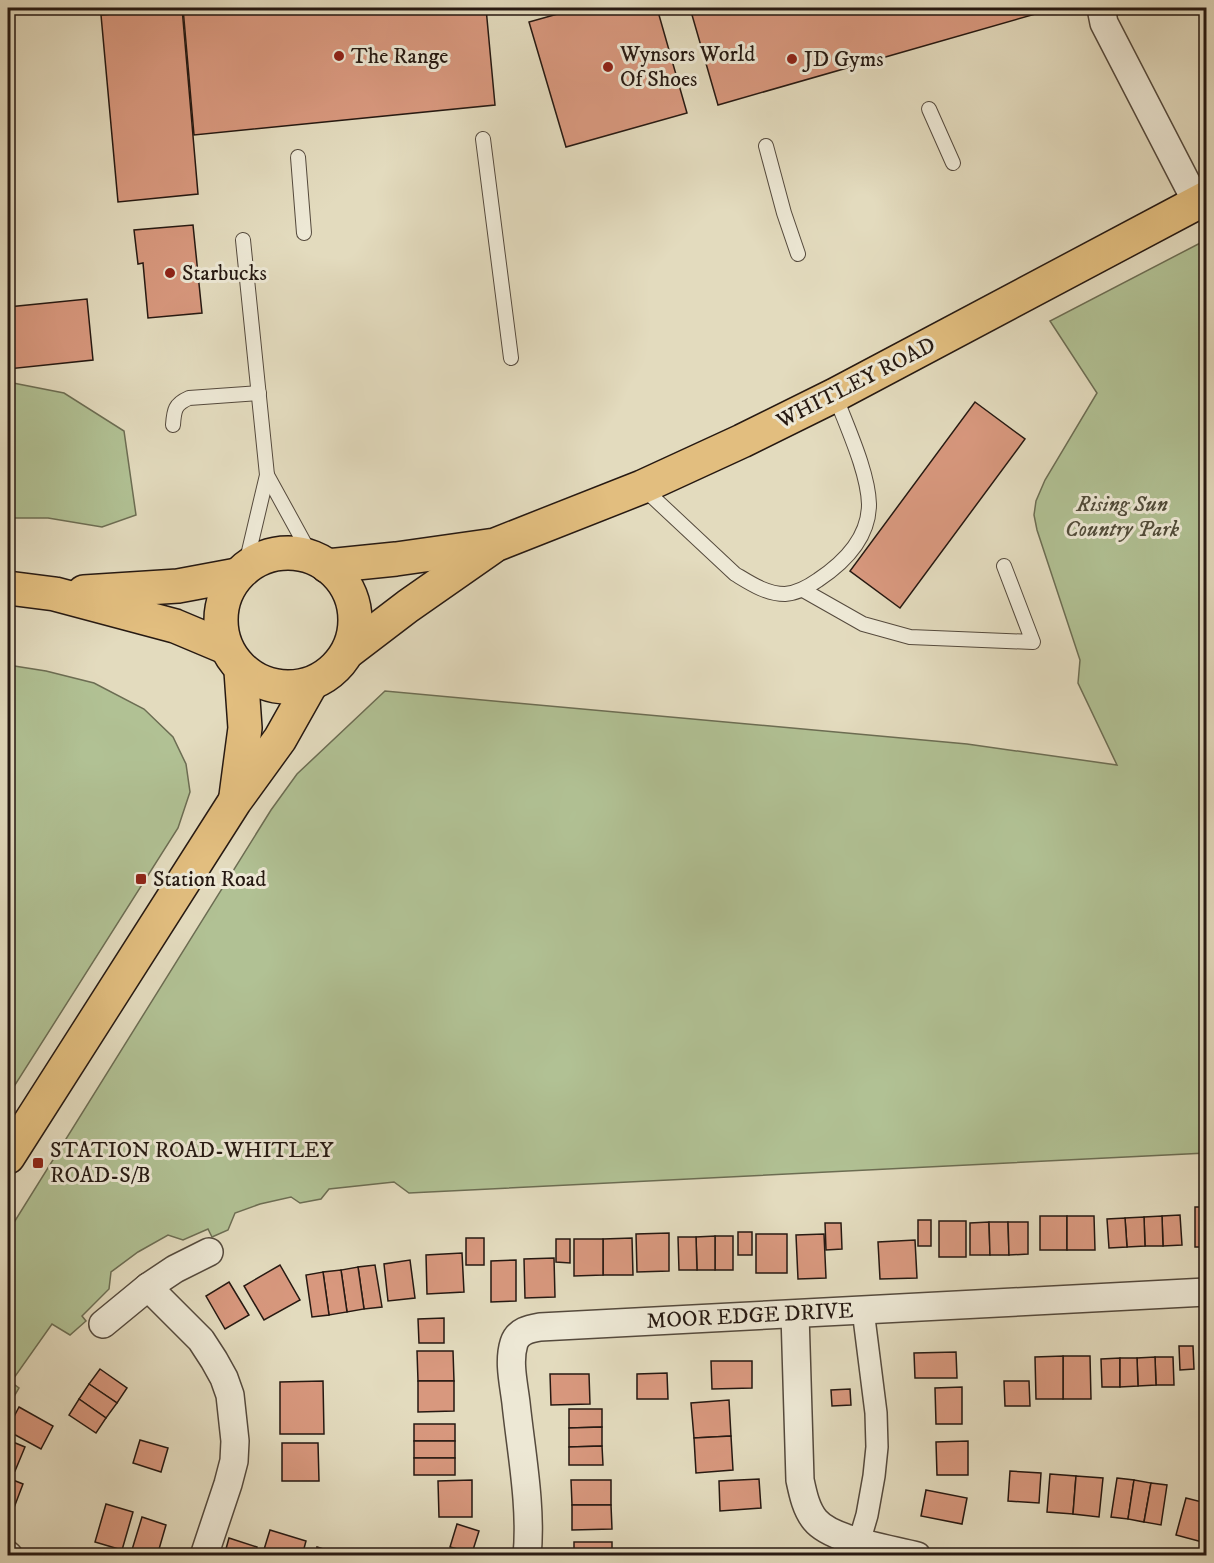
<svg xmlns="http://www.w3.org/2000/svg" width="1214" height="1563" font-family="'IM FELL DW Pica',serif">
<rect width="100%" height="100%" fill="#e3dbbe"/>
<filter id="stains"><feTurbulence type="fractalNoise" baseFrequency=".00333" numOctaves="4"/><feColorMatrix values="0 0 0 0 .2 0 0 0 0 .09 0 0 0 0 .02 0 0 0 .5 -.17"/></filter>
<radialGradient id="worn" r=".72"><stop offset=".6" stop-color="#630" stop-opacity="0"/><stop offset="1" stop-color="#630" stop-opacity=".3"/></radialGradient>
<!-- green -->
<g fill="#b1c194" stroke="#6c6d53" stroke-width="1.5">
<polygon points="1206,240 1206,1153 409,1193 394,1182 329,1189 321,1199 300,1203 291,1197 260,1204 235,1213 228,1230 212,1237 208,1229 183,1240 168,1235 138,1252 111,1272 109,1289 82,1316 86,1321 70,1335 52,1324 11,1382 19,1388 8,1407 8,1232 271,810 297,774 385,691 967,744 1117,765 1078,683 1080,660 1037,530 1034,515 1036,501 1045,480 1097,393 1050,321"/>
<polygon points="8,382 64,393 124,431 136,515 102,527 48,518 8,518"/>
<polygon points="8,665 46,671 94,683 144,709 173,737 186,764 190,792 178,828 8,1096"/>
</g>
<!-- building -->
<g fill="#d8987e" stroke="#261912" stroke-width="1.5">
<polygon points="182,8 198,194 118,202 101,15"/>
<polygon points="183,8 486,8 495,105 194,135"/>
<polygon points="579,8 657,8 687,113 566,147 529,22"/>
<polygon points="690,8 1038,8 1039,13 718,105"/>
<polygon points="193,225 202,313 148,318 143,263 138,264 134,230"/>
<polygon points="87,299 93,360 8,369 8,307"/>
<polygon points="975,402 1025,439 900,608 850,571"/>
<rect x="1195" y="1207" width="11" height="40"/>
<polygon points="1180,1215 1182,1245 1163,1246 1162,1216"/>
<rect x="1040" y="1216" width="27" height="34"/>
<polygon points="1067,1216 1094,1216 1095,1250 1067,1250"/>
<polygon points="1162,1216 1163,1246 1145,1246 1144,1217"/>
<polygon points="1144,1217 1145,1246 1127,1247 1125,1218"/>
<polygon points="1125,1218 1127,1247 1109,1248 1107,1219"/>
<rect x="918" y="1220" width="13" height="26"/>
<rect x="939" y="1221" width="27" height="36"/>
<polygon points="989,1222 990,1255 970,1255 970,1223"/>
<polygon points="989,1222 1008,1222 1009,1255 990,1255"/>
<polygon points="1008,1222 1028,1222 1028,1254 1009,1255"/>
<polygon points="825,1223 841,1223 842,1249 826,1250"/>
<rect x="738" y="1232" width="14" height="23"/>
<polygon points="669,1233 669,1271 637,1272 636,1234"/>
<rect x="756" y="1234" width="31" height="39"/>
<polygon points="824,1234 826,1278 798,1279 796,1235"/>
<rect x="715" y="1236" width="18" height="34"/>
<polygon points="715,1236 715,1270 697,1270 696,1237"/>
<polygon points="678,1237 696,1237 697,1270 679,1270"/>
<rect x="466" y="1238" width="18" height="27"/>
<polygon points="632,1238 633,1275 603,1275 603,1239"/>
<polygon points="556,1239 570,1239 570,1263 556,1262"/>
<polygon points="574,1239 603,1239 603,1275 574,1276"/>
<polygon points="915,1240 917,1278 880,1279 878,1242"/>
<polygon points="462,1253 464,1292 427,1294 426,1255"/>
<polygon points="554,1258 555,1297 525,1298 524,1259"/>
<polygon points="410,1260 415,1298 388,1301 384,1264"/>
<polygon points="516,1260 516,1301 491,1302 491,1261"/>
<polygon points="280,1265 300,1300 264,1320 244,1286"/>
<polygon points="375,1265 382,1307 364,1309 358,1267"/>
<polygon points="358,1267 364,1309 347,1312 341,1270"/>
<polygon points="341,1270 347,1312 329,1315 323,1272"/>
<polygon points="323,1272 329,1315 312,1317 306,1275"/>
<polygon points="229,1282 249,1315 225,1329 206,1296"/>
<polygon points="444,1318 444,1343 419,1343 418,1319"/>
<polygon points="1179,1346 1193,1346 1194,1369 1180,1370"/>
<polygon points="417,1351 453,1351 454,1381 418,1381"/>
<polygon points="956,1352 957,1378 915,1378 914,1353"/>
<polygon points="1063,1356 1090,1356 1091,1399 1063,1399"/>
<polygon points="1063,1356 1063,1399 1036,1399 1035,1357"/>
<polygon points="1155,1357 1173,1357 1174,1385 1156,1385"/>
<polygon points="1155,1357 1156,1385 1138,1386 1137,1358"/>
<polygon points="1120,1358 1120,1387 1102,1387 1101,1359"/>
<polygon points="1120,1358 1137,1358 1138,1386 1120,1387"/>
<polygon points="711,1361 752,1361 752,1388 712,1389"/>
<polygon points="100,1369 127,1388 117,1403 89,1384"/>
<polygon points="667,1373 668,1399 637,1399 637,1374"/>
<polygon points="550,1374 589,1374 590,1404 551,1405"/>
<polygon points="323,1381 324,1434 280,1434 280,1382"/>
<polygon points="418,1381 454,1381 454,1411 418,1412"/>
<polygon points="1004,1381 1029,1381 1030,1406 1005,1406"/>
<polygon points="89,1384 117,1403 106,1418 79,1399"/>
<polygon points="962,1387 962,1424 936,1424 935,1388"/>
<polygon points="850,1389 851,1405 832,1406 831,1390"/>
<polygon points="79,1399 106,1418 96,1433 69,1415"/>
<polygon points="729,1400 731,1436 694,1438 691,1403"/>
<polygon points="19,1407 53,1426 41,1449 8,1431 8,1428"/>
<polygon points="569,1409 602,1409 602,1427 569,1428"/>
<rect x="414" y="1424" width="41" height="17"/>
<polygon points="602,1427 602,1446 569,1447 569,1428"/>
<polygon points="731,1436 733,1470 696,1473 694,1438"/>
<polygon points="8,1440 25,1447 15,1471 8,1468"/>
<polygon points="140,1440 168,1448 161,1472 133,1463"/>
<rect x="414" y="1441" width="41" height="17"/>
<polygon points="968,1441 968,1475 937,1475 936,1442"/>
<polygon points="282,1443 318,1443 319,1481 282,1481"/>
<polygon points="602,1446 603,1465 569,1465 569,1447"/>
<rect x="414" y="1458" width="41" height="17"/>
<polygon points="1010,1471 1041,1473 1039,1503 1008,1501"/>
<polygon points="1050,1474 1076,1476 1073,1514 1047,1512"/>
<polygon points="1076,1476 1103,1478 1099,1517 1073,1514"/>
<polygon points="8,1478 23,1484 12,1513 8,1511"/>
<polygon points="1117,1478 1134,1480 1128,1519 1111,1517"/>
<polygon points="759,1479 761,1508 720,1511 719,1481"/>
<polygon points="472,1480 472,1517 439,1517 438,1481"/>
<polygon points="571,1480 611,1480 611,1505 572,1505"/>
<polygon points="1134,1480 1151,1483 1144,1522 1128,1519"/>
<polygon points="1151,1483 1167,1485 1161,1525 1144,1522"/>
<polygon points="926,1490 967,1498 962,1524 921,1516"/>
<polygon points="1186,1498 1206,1503 1206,1543 1176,1535"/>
<polygon points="106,1504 133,1512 122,1550 95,1542"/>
<polygon points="572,1505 611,1505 612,1529 572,1530"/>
<polygon points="142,1517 166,1525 157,1556 141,1556 131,1553"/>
<polygon points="457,1524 479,1531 472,1553 450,1547"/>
<polygon points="270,1530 306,1541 302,1556 262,1556"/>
<polygon points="229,1538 257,1547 255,1556 224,1556"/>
<rect x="574" y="1542" width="38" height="14"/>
<polygon points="317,1547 343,1555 342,1556 315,1556"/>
<polygon points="781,1549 801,1556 779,1556"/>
</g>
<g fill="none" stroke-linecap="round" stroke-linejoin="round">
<defs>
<g id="service">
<polyline points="929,109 953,163"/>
<polyline points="483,139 511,358"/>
<polyline points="766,146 784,213 798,254"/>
<polyline points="298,157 304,233"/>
<polyline points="243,240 267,475 245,568"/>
<path d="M173 425C174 410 175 404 189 398L259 393"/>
<polyline points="267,475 312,557"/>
<path d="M642 487 735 574C750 583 766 594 785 594 798 593 808 587 818 580 845 562 869 538 869 504 868 471 846 425 835 395"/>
<polyline points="803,590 863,624 910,637 1033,642 1004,566"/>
</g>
<polyline id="pedestrian" points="855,1556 867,1515 874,1476 877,1447 876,1413 863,1310"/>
<g id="minor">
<polyline points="1101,8 1104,23 1197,203"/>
<polyline points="148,1287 201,1340 214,1360 224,1378 230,1395 235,1441 234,1461 228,1484 204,1556"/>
<path d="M795 1314 800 1480C803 1494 806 1509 815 1520 832 1541 892 1549 917 1556"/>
<polyline points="103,1324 148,1287 175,1269 209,1252"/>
<polyline points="8,1555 9,1556"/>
<path d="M527 1556C532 1508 521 1451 516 1403 514 1385 508 1362 514 1343 518 1331 529 1329 540 1327L1206 1292"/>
</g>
<g id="primary">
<circle cx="288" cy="620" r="67"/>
<polyline points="327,566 396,559 495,545 642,487 742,441 835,395 1206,198"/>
<polyline points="8,588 55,594 175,626 225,647"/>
<polyline points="84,592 178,586 237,575"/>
<polyline points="349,651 408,606 491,548"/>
<polyline points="236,796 245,728 241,671"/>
<polyline points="8,1157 235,801 280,739 311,684"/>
</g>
</defs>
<!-- service casing -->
<use href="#service" stroke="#554a3d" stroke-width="16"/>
<!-- pedestrian casing -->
<use href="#pedestrian" stroke="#554a3d" stroke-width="24"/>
<!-- minor casing -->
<use href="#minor" stroke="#554a3d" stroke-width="30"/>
<!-- primary casing -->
<use href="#primary" stroke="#261912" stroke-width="36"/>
<!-- service -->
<use href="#service" stroke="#ede8d5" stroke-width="14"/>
<!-- pedestrian -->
<use href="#pedestrian" stroke="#ede8d5" stroke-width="21"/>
<!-- minor -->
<use href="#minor" stroke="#ede8d5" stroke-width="27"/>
<!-- primary -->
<use href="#primary" stroke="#e2be7f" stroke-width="33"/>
</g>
<!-- markers -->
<g fill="#8f2418" stroke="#ede8d5" stroke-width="2">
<circle cx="339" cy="56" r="6"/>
<circle cx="792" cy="59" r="6"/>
<circle cx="608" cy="67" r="6"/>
<circle cx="170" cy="273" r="6"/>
<rect x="135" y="873" width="12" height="12" rx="3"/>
<rect x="32" y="1157" width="12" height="12" rx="3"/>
</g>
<g text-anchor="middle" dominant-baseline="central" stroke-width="6" stroke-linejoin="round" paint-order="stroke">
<!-- poi labels -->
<g font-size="22" fill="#261912" stroke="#ede8d5" text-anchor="start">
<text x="620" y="54">Wynsors World<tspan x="620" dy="25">Of Shoes</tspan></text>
<text x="351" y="56">The Range</text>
<text x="804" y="59">JD Gyms</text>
<text x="182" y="273">Starbucks</text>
<text x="153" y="879">Station Road</text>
<text x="50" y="1150">STATION ROAD-WHITLEY<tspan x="50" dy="25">ROAD-S/B</tspan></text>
</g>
<!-- street labels -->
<g font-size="22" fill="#261912" stroke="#ede8d5">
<text transform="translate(856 383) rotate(-27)">WHITLEY ROAD</text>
<text transform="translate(750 1316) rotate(-3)">MOOR EDGE DRIVE</text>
</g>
<!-- park labels -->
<g font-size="22" font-style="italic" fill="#504b39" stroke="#ede8d5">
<text x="1122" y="504">Rising Sun<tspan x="1122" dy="25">Country Park</tspan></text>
</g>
</g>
<!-- margin -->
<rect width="1214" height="1563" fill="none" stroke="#e3dbbe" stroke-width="30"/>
<rect x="9" y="9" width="1196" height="1545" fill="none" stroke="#261912" stroke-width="3"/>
<rect x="15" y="15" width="1184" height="1533" fill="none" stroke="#261912" stroke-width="1.5"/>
<rect width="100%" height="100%" filter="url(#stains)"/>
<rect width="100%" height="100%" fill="url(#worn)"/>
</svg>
